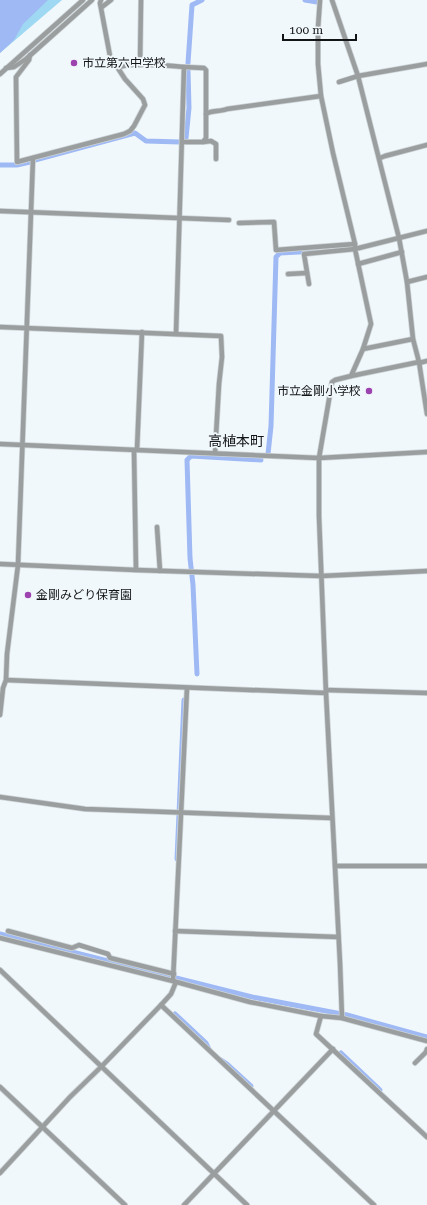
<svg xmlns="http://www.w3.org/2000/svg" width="427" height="1205" font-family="'Roboto Serif','Noto Sans JP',serif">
<rect width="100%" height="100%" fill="#f1f8fc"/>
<!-- green -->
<polygon fill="#9ed8f2" points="0,0 62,0 0,53"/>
<!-- water -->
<polygon fill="#9eb9f4" points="0,0 48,0 23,24 14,40 0,53"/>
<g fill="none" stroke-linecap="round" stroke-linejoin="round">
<!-- canal -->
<g stroke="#9eb9f4" stroke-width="5">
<polyline points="305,0 317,2"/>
<polyline points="188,63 192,5 202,0"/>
<polyline points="186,138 189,108 188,70"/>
<polyline points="35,160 135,133 146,141 180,142"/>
<polyline points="0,165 17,165 30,162"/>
<polyline points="268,454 271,426 276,257 280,253 317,251"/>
<polyline points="197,674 193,585 190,558 187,460 191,456 261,460"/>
<polyline points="177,859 184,700"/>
<polyline points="0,934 252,997 347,1015 427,1037"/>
<polyline points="175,1014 206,1043 209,1049"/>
<polyline points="341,1053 380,1090"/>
<polyline points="221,1060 227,1064 251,1086"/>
</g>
<defs>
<g id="street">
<polyline points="332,0 358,76 399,238 407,282 413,339 419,362 427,414"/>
<polyline points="102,7 111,0"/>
<polyline points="30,55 29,60 16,77 17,162 124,134 130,131 134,126 145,105 143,99 125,79 110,56 100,3 101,0"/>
<polyline points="140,65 141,0"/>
<polyline points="6,68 14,67 26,59 92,0"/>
<path d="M118 68C128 61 170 66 184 67L176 334"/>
<polyline points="0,74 83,0"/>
<polyline points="339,82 358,76 427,64"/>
<path d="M206 114C211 110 220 112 227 109L321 96"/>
<polyline points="182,142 203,142 206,138 206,70 204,68 184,67"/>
<polyline points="203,142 211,141 216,144 216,159"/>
<polyline points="380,158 385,156 427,145"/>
<polyline points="0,211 229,220"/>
<polyline points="239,223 274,222 276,250 355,244"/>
<polyline points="358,264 402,252"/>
<polyline points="288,274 307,273"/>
<polyline points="407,282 427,277"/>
<polyline points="309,284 304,254 355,249 355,244 333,153 321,96 318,64 318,28 320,0"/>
<polyline points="0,327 221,336 222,357 219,384 215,453"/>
<polyline points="363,349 413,339"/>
<polyline points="419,363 427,361"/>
<polyline points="351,376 419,362"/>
<polyline points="0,444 319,458 427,452"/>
<polyline points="134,450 136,570"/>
<polyline points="137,450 142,332"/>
<polyline points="157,527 160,571"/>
<polyline points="0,564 136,570 321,576 427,571"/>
<polyline points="6,680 326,693"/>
<polyline points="326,690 427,693"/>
<polyline points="0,715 3,688 6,680 7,654 18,565 33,158"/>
<polyline points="0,797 85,809 332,818"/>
<polyline points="335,866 427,866"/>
<polyline points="8,931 72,948 79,945 108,954 110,958 174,974"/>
<polyline points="175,931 338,937"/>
<polyline points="0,938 173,981 250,1002 321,1016 342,1018 427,1041"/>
<polyline points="0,970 247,1205"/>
<polyline points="173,981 187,688"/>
<polyline points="161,1005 374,1205"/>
<polyline points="321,1016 316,1034 427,1137"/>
<polyline points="342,1018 340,963 326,693 319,516 319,458 332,382 335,380 351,376 363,349 371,324 355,249 427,231"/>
<polyline points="415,1063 426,1052 427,1049"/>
<polyline points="0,1087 125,1205"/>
<polyline points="0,1173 70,1097 101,1067 161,1005 171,994 176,982"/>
<polyline points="184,1205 333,1049"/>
</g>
</defs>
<!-- street casing -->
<use href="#street" stroke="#cdd4d7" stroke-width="6"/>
<!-- street -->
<use href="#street" stroke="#9a9e9e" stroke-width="4.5"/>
</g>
<!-- markers -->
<g fill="#9d43af" stroke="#f1f8fc" stroke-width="1.5">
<circle cx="74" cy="63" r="4"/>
<circle cx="369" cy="391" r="4"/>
<circle cx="28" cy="595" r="4"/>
</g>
<g text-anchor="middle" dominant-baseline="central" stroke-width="3.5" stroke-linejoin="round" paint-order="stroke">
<!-- poi labels -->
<g font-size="12" fill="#121415" stroke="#f1f8fc" text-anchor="start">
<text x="82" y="63">市立第六中学校</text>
<text x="361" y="391" text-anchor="end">市立金剛小学校</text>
<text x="36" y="595">金剛みどり保育園</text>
</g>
<!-- quarter labels -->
<g font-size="14" fill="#121415" stroke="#f1f8fc">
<text x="236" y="441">高植本町</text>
</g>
</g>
<!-- scale -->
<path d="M283 34v6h73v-6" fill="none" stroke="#121415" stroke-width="2"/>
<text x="289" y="34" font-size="12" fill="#121415" stroke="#f1f8fc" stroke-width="3" paint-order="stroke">100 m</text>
</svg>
